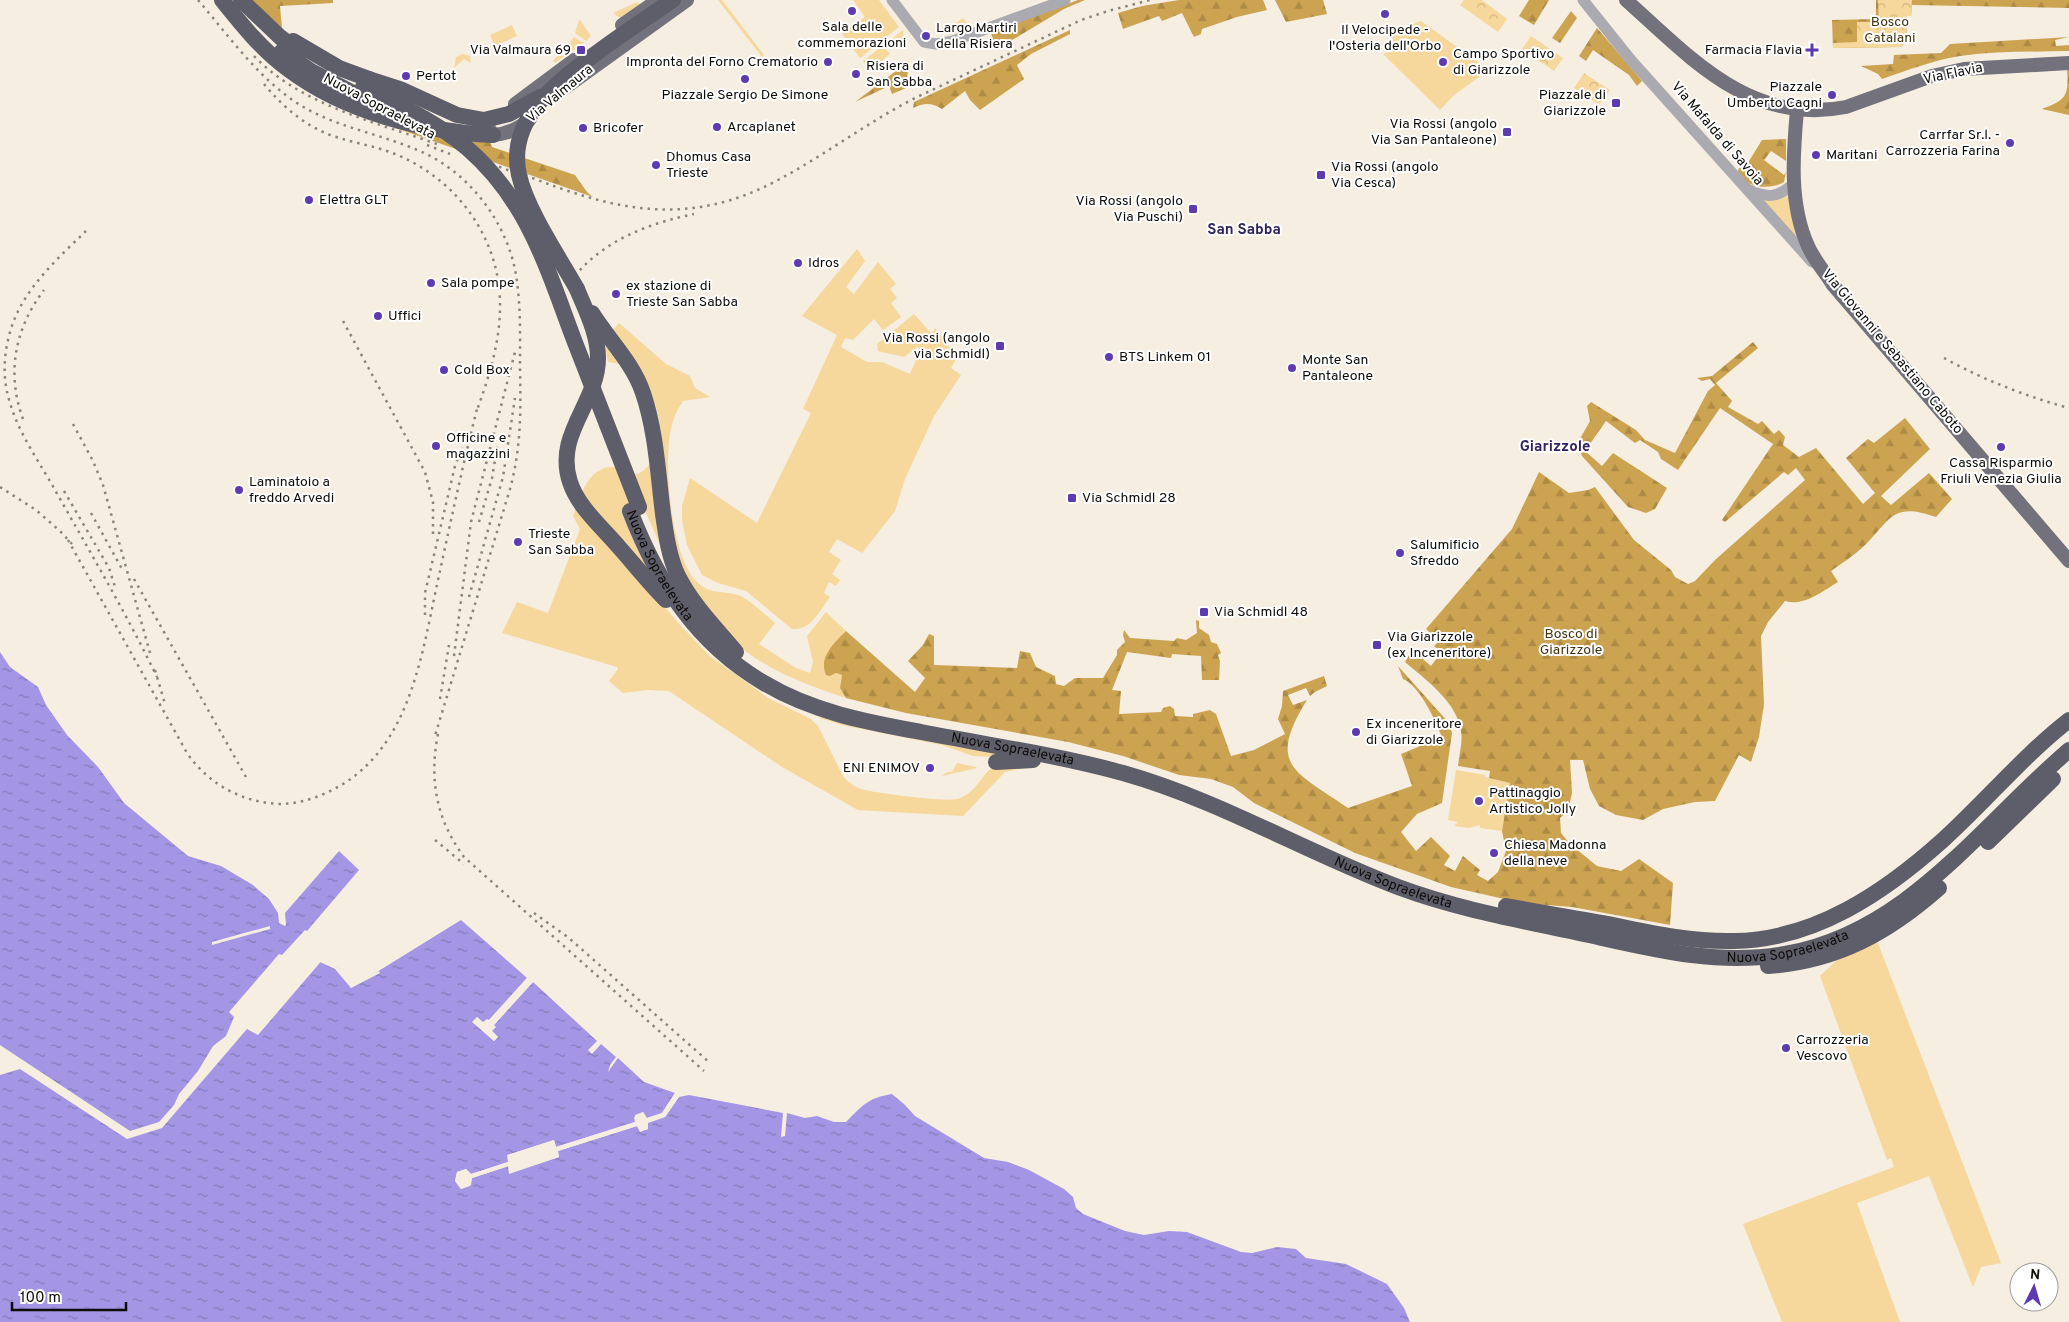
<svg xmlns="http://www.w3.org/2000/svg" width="2069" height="1322" font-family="Overpass,sans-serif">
<defs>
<pattern id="forest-firs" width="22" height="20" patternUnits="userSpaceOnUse" patternTransform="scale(1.25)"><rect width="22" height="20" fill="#cca351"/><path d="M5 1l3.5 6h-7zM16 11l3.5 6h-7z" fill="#ae8b45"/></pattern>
<pattern id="park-crowns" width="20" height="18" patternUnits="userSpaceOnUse" patternTransform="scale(1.25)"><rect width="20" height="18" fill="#f6d79c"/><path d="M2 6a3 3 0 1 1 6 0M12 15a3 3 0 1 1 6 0" fill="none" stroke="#d2b785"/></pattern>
<pattern id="water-ripples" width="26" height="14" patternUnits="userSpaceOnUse" patternTransform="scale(1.25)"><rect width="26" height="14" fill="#a496e4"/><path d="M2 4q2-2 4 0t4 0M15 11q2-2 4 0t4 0" fill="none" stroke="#8479b7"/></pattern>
</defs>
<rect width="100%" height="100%" fill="#f6eee0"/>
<!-- green -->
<g fill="#f6d79c">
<polygon points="718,0 722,0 764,55 762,57"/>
<polygon points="853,0 879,0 899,27 860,58 842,34 865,17"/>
<polygon points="637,2 640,5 620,18 613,13"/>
<polygon points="963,18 971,29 950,35 948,29"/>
<polygon points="579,20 580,20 591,36 586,41 575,33"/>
<polygon points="1421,21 1489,70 1454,95 1440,110 1383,54 1396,50 1390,32"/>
<polygon points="512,25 517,36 495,46 490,35"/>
<polygon points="903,30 904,40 897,40 886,49 890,54 870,70 863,61"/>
<polygon points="574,37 584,43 555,63 553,60 564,50"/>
<polygon points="463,54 470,56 471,63 464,59 454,68 456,57"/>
<polygon points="1788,194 1799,242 1763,200"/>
<path d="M857 249 865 261 846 287 854 294 878 262 896 284 890 289 897 298 891 303 901 317 883 330 874 319 853 340 845 338 841 347 867 362H882L910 374 917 358H922L925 351 917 347 904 357 878 351 877 344 914 314 932 334 935 328 957 357 951 368 961 375 934 416 905 479 895 511 862 553 837 539 829 552 841 560 832 574 840 580 836 586 829 582 824 593 830 597C820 610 811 631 792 629L746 591 718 583 702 575 687 545 682 520V506L690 478 757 523 811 413 803 409 837 335 802 316Z"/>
<path d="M619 323 666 364 690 376 695 388 710 397 683 401C677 410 673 418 671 429 663 463 671 555 696 581 710 595 720 590 738 595 748 598 765 615 775 623L759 644 796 668 810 673 813 662 807 636 826 612 846 631C834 643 824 652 824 670L830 676 836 673 842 675C839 684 841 690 846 698 809 686 758 667 731 638 705 609 685 576 665 543L660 545 643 506 626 513 652 570 616 551 681 626 710 656 768 698 811 719 818 726 843 776C847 781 852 785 858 788 870 793 946 802 957 799 980 793 983 766 1001 764 1010 764 1020 766 1028 767L1005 772 963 816 858 810 782 767 669 691 648 690 623 693 609 681 618 669 617 667 502 633 517 602 548 613 580 529 573 516C580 496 590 461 619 468 625 469 630 476 637 474 643 472 648 467 651 462 653 458 658 453 659 449 665 421 651 391 640 367L608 362C604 345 607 336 619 323Z"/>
<polygon points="821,716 1012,756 1013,758 973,756 942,745 842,725 820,718"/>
<polygon points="957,763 976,767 977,768 942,776 947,772 952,772"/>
<polygon points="1456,770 1485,775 1485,777 1510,783 1502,831 1480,828 1480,825 1469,828 1454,826 1458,822 1448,820"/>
<polygon points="1874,933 2001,1263 1981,1267 1973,1287 1929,1176 1857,1203 1900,1322 1782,1322 1743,1224 1894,1167 1891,1158 1887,1160 1820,976 1837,960"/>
</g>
<!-- forest -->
<g fill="url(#forest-firs)">
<polygon points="249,0 333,0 333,3 280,6 282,28"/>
<polygon points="1078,0 1085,0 1064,9 997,49 990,31"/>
<polygon points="1179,0 1263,0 1267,10 1237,17 1202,29 1201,34 1194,37 1182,13 1162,21 1159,16 1123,29 1118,13 1142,6"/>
<polygon points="1275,0 1323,0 1327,14 1286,22"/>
<polygon points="1529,0 1549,0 1534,25 1519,16"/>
<polygon points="1876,0 2069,0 2069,8 1912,5 1911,16 1907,16 1906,41 1901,47 1833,48 1832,20 1876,19"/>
<polygon points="1571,11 1577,18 1560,43 1552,38"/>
<polygon points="1597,28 1642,81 1637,86 1629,75 1593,50 1586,61 1579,56"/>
<path d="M1070 30V34L1031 54 1017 65 1024 79 980 110 970 100 965 91 942 109C931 102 924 103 913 108L914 102Z"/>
<path d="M2069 37 2055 40 2056 46 2069 45V51C2033 52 1996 51 1960 56 1934 60 1908 70 1882 79L1878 74 1861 66 1893 64 1894 55 1941 53 1950 44Z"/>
<polygon points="909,61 906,88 892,94 889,86 855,102"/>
<path d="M2067 70H2069V115L2042 109C2066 100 2069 96 2067 70Z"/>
<polygon points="353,113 489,138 492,147 575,175 587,192 593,197"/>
<path d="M1786 139V161L1771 151 1764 160 1784 175 1786 172 1784 182C1774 188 1756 189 1745 181 1742 179 1740 174 1738 171L1740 165 1746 166 1762 140Z"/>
<path d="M1753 342 1758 348 1716 383 1732 401 1728 407 1758 424 1762 421 1774 434 1779 430 1785 437 1783 445 1799 457 1816 448 1863 504 1875 493 1846 458 1868 439 1874 443 1905 418 1930 449 1881 496 1891 505 1929 473 1952 499 1936 517C1891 501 1891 520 1863 547 1853 556 1842 563 1831 571L1838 582C1823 591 1803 607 1785 601L1768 622 1761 636 1764 704 1759 737 1751 762 1739 755 1715 801 1695 802 1663 809 1643 820 1616 815 1599 806 1590 789 1583 760H1570L1572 793 1568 811 1560 818 1561 833 1570 844 1597 866 1621 871 1639 859 1673 883 1670 925 1572 907 1522 903 1451 887 1355 853 1254 803 1233 787 1211 779 1179 775 1123 756 1068 742 906 713 846 698 840 688 842 675 836 673 830 676 826 675C818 657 835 642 846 631L915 692 925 678 908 661 923 645 929 634 934 636V665L1017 668 1020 651 1030 653 1036 667 1055 676 1056 684 1064 686 1075 678H1103L1117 655V650L1125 642 1123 635 1124 630 1130 638 1174 641 1177 638 1186 640 1197 633 1196 620 1199 621V628L1209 635 1211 642 1217 644 1221 653 1218 655 1220 661 1219 680H1202L1201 656 1172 654 1171 658 1127 652 1112 690 1121 691 1119 714 1161 712 1163 708 1170 706 1174 709 1175 716 1193 717V714L1210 710 1216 714 1231 756 1254 750 1285 734 1278 719 1282 706 1283 691 1324 676 1327 686 1315 692 1310 696 1306 688 1288 695 1293 705 1307 700C1266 766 1295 771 1348 808L1412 786 1401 754 1442 737C1435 720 1420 686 1403 679L1398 666 1449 723 1452 733 1442 803 1417 814 1401 832 1416 851 1431 837 1450 856 1444 865 1455 871 1463 856 1480 870 1477 875 1488 881 1498 872 1506 851 1502 831 1510 783 1489 778 1490 771 1458 766C1459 755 1463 742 1461 731 1457 702 1426 680 1405 662L1412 650 1431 666 1440 654 1441 652 1434 646 1439 641 1426 629 1512 529 1539 472 1569 493 1588 490 1595 487 1634 540 1671 570 1675 577 1688 584 1695 581 1715 560 1805 480 1796 468 1788 475 1784 472 1725 522 1722 520 1773 444 1720 408 1678 470 1661 459 1658 452 1640 440 1635 443 1606 421 1585 451 1602 466 1613 453 1667 488 1655 509 1646 513 1628 507 1582 456 1577 444 1590 421 1587 406 1591 402 1636 430 1645 440 1675 453 1708 391 1715 385 1710 379 1702 381 1697 378 1712 376Z"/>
</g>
<!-- park -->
<g fill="url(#park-crowns)">
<polygon points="1464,0 1482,0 1507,19 1498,32 1460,5"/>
<polygon points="1878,0 1912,0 1911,16 1907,16 1905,44 1901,47 1833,48 1833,43 1857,42 1857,22 1879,22"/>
<polygon points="1531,36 1563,58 1554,71 1522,49"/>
<polygon points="1584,73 1610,90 1599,105 1574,88"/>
</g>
<!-- water -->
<g fill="url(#water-ripples)">
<polygon points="0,652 10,667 38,687 46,705 67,735 98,767 124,803 188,856 221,866 253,885 269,899 278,913 279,923 285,926 286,925 285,913 339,851 359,870 307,931 305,930 282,955 279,954 229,1012 234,1017 226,1036 213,1046 198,1071 179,1094 174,1105 159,1122 130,1131 0,1045"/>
<path d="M461 920 527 978 489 1020 483 1023 477 1017 473 1022 494 1041 498 1037 492 1031 494 1025 533 982 597 1041 588 1050 592 1054 601 1044 616 1057 610 1065 608 1072 618 1058 644 1082 675 1093 662 1113 647 1118 643 1112 634 1117 635 1122 556 1147 554 1140 508 1155V1162L471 1174 466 1169 457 1172 455 1181 461 1189 471 1185 472 1178 509 1166V1173L559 1157 558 1151 637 1126 640 1131 648 1129V1123L665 1117 679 1097 689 1095 783 1113 781 1137 785 1136 787 1113 805 1118 817 1116 834 1122H846C863 1105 868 1098 892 1094L905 1105 915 1116 984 1158 1008 1162 1029 1170 1064 1189 1073 1197 1076 1208 1083 1214 1125 1231 1144 1235 1169 1231 1187 1232 1241 1252 1252 1253 1277 1247 1296 1249 1306 1258 1346 1264 1387 1284 1404 1308 1410 1322H0V1075L20 1069 127 1139 162 1128 247 1029 258 1035 324 958 340 969 351 988Z"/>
</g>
<!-- pier -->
<g fill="#f6eee0" fill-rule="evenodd">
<polygon points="270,926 270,929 212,945 212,942"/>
<polygon points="324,956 340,969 352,985 379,971 380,973 351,988 335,969 320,962"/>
<polygon points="527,978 529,979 491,1022 483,1025 476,1022 494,1038 489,1031 492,1027 492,1024 531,981 533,982 494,1025 496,1027 492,1031 498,1037 494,1041 472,1022 477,1017 483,1022 487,1019 489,1020"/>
<path d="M675 1093 677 1095 668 1109 677 1096 679 1097 665 1117 648 1122V1129L640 1132 637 1126 558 1151 559 1157 509 1174 508 1166 472 1178 470 1186 461 1189 455 1181 457 1172 466 1169 471 1174 487 1169 508 1162 507 1155 554 1140 556 1147 635 1122V1115L643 1112 647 1118 662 1113ZM552 1143 556 1149V1156L512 1171 510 1157ZM465 1172 470 1176 469 1184 462 1186 457 1180 459 1174Z"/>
</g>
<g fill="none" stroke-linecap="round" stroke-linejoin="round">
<!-- minor -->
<g stroke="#abaab1" stroke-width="11">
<polyline points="892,0 924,42 936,44 953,41 1065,0"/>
<polyline points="1583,0 1631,60 1812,262"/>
<path d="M1747 189C1767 198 1777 199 1794 183"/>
</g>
<!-- major -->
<g stroke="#72717c" stroke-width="14">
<path d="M1626 0C1690 57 1750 126 1846 107L1932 76 1964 69 2069 63"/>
<polyline points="622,25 658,0"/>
<polyline points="559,92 687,0"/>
<polyline points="515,104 574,60"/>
<path d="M1797 110C1793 154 1789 204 1808 246 1814 260 1825 272 1833 285L2069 561"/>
<path d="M488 127 493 135C507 134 520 128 530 119"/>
</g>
<!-- highway -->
<g stroke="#5e5d6a" stroke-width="16">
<path d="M222 0C242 25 262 50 288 69 345 112 423 132 493 135"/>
<polyline points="241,0 280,37 300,52"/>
<polyline points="293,41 339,68 369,79"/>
<polyline points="282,51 311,71 359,96"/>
<path d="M577 289C586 311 598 334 598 358 598 403 554 434 570 482 578 507 601 526 618 546 634 564 649 583 666 600"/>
<path d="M592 313C609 340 633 363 643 393 656 431 658 474 663 514 666 535 669 557 678 576 692 604 716 628 736 652"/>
<path id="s1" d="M630 511C658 583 696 643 764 683 812 712 867 722 921 732 988 745 1057 755 1123 773 1219 800 1305 852 1398 887 1462 911 1531 922 1598 937 1660 951 1721 965 1785 954 1907 933 1980 826 2069 750"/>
<polyline points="996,762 1033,760"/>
<polyline points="1988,842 2053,779"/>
<path d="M1506 906C1543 913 1580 919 1618 926 1656 934 1694 942 1734 941 1815 940 1885 892 1943 840 1986 801 2024 755 2069 720"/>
<path d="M1768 966C1837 961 1888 933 1939 888"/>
</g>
<!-- rail -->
<g stroke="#8a857c" stroke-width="2.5" stroke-dasharray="2.5 5" stroke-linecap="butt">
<path d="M198 0C228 35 256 75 294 101 336 130 390 134 434 158 476 182 508 227 516 275 521 306 520 338 520 369 521 410 521 449 510 489L434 739"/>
<path d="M254 56C301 105 375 122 437 144"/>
<path d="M264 84C283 107 305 126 333 136 354 143 375 146 395 154 457 179 501 239 500 307 500 342 489 377 477 410"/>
<polyline points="427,145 450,154"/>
<polyline points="492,164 513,172"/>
<path d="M525 175C615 211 689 228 778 180 825 155 868 122 915 98L1081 20 1108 11 1150 0"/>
<path d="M86 231C56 260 19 293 9 336 3 359 3 381 10 403 19 434 40 463 55 490 90 552 126 613 157 677"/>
<path d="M575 276C604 240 650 223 694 214"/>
<polyline points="343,321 425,472 433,502 433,536"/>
<path d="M1944 358C1984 380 2025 396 2069 408"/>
<path d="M23 419C6 373 15 328 44 290"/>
<polyline points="73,424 93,461 103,485 150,653"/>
<polyline points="0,487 36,510 60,531 72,544"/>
<polyline points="64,491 109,568 116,590"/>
<polyline points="91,513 122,569"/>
<polyline points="479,522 492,478 498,442"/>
<path d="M68 540 187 753C208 784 244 804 283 804 304 803 325 795 343 784 414 740 423 645 440 571 452 515 464 460 478 405"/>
<polyline points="134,579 246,777"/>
<polyline points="469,597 503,477 515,398"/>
<polyline points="425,615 425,593 455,466 462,447"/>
<polyline points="454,656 471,522 515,352"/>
<polyline points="155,670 165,704"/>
<polyline points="440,699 449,645"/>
<path d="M438 734C429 779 436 819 464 857L704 1071"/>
<polyline points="435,840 464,864"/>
<polyline points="534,913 569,938 710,1063"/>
</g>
<!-- highway-bridge -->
<g stroke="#5e5d6a" stroke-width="16">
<polyline points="369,79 400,89 457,115 484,120 509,114 540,97"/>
<path d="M363 87C399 105 437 122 467 148 529 201 548 272 576 345 597 399 618 453 639 507"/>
<path d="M577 289C559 257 527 210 519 175 506 119 559 80 598 52 622 34 648 17 673 0"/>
</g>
</g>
<!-- markers -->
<g fill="#5d3ab2" stroke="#fff" stroke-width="2">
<circle cx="852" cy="11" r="5"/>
<circle cx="1385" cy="14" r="5"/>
<circle cx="926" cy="36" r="5"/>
<rect x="576" y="45" width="10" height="10" rx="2.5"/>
<path d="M1809.5 42.5h5v5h5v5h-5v5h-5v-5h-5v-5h5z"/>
<circle cx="828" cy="62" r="5"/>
<circle cx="1443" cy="62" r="5"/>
<circle cx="856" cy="74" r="5"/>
<circle cx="406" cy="76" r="5"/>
<circle cx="745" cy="79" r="5"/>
<circle cx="1832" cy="95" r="5"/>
<rect x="1611" y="98" width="10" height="10" rx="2.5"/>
<circle cx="717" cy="127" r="5"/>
<circle cx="583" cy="128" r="5"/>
<rect x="1502" y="127" width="10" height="10" rx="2.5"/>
<circle cx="2010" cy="143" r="5"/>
<circle cx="1816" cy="155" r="5"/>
<circle cx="656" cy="165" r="5"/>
<rect x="1316" y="170" width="10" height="10" rx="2.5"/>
<circle cx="309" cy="200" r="5"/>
<rect x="1188" y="204" width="10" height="10" rx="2.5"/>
<circle cx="798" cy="263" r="5"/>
<circle cx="431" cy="283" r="5"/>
<circle cx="616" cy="294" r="5"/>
<circle cx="378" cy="316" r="5"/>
<rect x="995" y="341" width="10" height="10" rx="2.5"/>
<circle cx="1109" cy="357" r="5"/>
<circle cx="1292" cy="368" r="5"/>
<circle cx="444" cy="370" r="5"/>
<circle cx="436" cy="446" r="5"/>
<circle cx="2001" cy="447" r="5"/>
<circle cx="239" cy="490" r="5"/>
<rect x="1067" y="493" width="10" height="10" rx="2.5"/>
<circle cx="518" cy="542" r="5"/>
<circle cx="1400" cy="553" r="5"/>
<rect x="1199" y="607" width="10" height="10" rx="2.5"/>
<rect x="1372" y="640" width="10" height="10" rx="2.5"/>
<circle cx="1356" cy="732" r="5"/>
<circle cx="930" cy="768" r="5"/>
<circle cx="1479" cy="801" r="5"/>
<circle cx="1494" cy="853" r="5"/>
<circle cx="1786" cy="1048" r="5"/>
</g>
<g text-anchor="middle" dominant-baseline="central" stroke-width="4" stroke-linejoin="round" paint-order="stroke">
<!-- park labels -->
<g font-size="14" fill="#44330f" stroke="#fff">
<text x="1890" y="22">Bosco<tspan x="1890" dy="16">Catalani</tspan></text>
<text x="1571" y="634">Bosco di<tspan x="1571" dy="16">Giarizzole</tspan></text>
</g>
<!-- poi labels -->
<g font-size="14" fill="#0e0c08" stroke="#fff" text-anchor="start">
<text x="852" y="27" text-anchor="middle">Sala delle<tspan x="852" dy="16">commemorazioni</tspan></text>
<text x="936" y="28">Largo Martiri<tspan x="936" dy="16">della Risiera</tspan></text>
<text x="1385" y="30" text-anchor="middle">Il Velocipede -<tspan x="1385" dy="16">l'Osteria dell'Orbo</tspan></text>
<text x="571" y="50" text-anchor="end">Via Valmaura 69</text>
<text x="1802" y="50" text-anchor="end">Farmacia Flavia</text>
<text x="1453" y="54">Campo Sportivo<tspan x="1453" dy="16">di Giarizzole</tspan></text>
<text x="818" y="62" text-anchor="end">Impronta del Forno Crematorio</text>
<text x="866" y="66">Risiera di<tspan x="866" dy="16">San Sabba</tspan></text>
<text x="416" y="76">Pertot</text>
<text x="1822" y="87" text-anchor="end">Piazzale<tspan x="1822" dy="16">Umberto Cagni</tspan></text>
<text x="745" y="95" text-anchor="middle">Piazzale Sergio De Simone</text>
<text x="1606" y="95" text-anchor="end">Piazzale di<tspan x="1606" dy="16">Giarizzole</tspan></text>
<text x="1497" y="124" text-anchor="end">Via Rossi (angolo<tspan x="1497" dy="16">Via San Pantaleone)</tspan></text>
<text x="727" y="127">Arcaplanet</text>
<text x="593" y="128">Bricofer</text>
<text x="2000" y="135" text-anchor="end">Carrfar Sr.l. -<tspan x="2000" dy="16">Carrozzeria Farina</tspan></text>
<text x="1826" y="155">Maritani</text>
<text x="666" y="157">Dhomus Casa<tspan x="666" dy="16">Trieste</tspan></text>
<text x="1331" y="167">Via Rossi (angolo<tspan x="1331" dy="16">Via Cesca)</tspan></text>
<text x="319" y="200">Elettra GLT</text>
<text x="1183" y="201" text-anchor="end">Via Rossi (angolo<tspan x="1183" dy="16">Via Puschi)</tspan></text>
<text x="808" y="263">Idros</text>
<text x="441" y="283">Sala pompe</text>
<text x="626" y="286">ex stazione di<tspan x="626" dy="16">Trieste San Sabba</tspan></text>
<text x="388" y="316">Uffici</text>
<text x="990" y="338" text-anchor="end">Via Rossi (angolo<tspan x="990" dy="16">via Schmidl)</tspan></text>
<text x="1119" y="357">BTS Linkem 01</text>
<text x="1302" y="360">Monte San<tspan x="1302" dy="16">Pantaleone</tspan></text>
<text x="454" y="370">Cold Box</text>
<text x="446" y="438">Officine e<tspan x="446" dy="16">magazzini</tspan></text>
<text x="2001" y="463" text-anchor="middle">Cassa Risparmio<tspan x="2001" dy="16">Friuli Venezia Giulia</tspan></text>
<text x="249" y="482">Laminatoio a<tspan x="249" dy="16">freddo Arvedi</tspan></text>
<text x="1082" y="498">Via Schmidl 28</text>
<text x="528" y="534">Trieste<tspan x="528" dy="16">San Sabba</tspan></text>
<text x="1410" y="545">Salumificio<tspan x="1410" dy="16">Sfreddo</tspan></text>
<text x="1214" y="612">Via Schmidl 48</text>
<text x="1387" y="637">Via Giarizzole<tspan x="1387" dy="16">(ex Inceneritore)</tspan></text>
<text x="1366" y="724">Ex inceneritore<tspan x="1366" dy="16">di Giarizzole</tspan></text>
<text x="920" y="768" text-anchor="end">ENI ENIMOV</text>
<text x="1489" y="793">Pattinaggio<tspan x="1489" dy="16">Artistico Jolly</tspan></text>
<text x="1504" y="845">Chiesa Madonna<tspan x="1504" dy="16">della neve</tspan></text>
<text x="1796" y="1040">Carrozzeria<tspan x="1796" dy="16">Vescovo</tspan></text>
</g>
<!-- street labels -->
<g font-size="14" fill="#0e0c08" stroke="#fff">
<text transform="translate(1953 74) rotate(-12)">Via Flavia</text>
<text transform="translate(560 94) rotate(-40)">Via Valmaura</text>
<text transform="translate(379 107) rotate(28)">Nuova Sopraelevata</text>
<text transform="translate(1717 134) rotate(49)">Via Mafalda di Savoia</text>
<text transform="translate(1892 352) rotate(50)">Via Giovanni e Sebastiano Caboto</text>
<text stroke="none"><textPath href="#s1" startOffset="62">Nuova Sopraelevata</textPath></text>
<text stroke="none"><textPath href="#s1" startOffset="481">Nuova Sopraelevata</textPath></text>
<text stroke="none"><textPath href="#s1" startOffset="886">Nuova Sopraelevata</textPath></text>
<text stroke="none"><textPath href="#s1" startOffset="1291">Nuova Sopraelevata</textPath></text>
</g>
<!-- neighbourhood labels -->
<g font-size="15" font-weight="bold" fill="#32245e" stroke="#fff">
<text x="1244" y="230">San Sabba</text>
<text x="1555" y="447">Giarizzole</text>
</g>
</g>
<!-- north arrow -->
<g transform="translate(2034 1287) rotate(5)"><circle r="24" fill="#ffffff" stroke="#9f9e9c"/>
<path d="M0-4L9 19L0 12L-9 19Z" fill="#5d3ab2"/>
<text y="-8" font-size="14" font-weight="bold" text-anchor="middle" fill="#0e0c08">N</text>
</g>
<!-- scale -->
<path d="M12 1302v8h114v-8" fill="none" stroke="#0e0c08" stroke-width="2.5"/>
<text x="20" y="1302" font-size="15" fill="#0e0c08" stroke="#ffffff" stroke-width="4" paint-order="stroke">100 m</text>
</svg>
